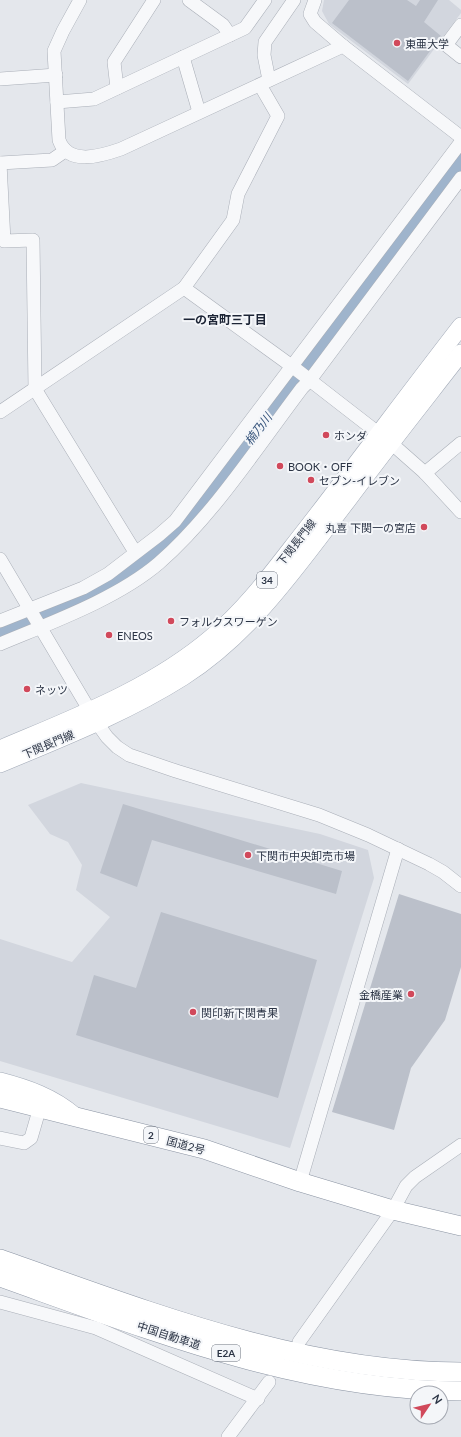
<svg xmlns="http://www.w3.org/2000/svg" width="461" height="1437" font-family="Lato,'Noto Sans JP',sans-serif">
<rect width="100%" height="100%" fill="#e4e7ec"/>
<!-- built -->
<g fill="#d2d6de">
<polygon points="324,0 449,0 461,10 461,13 408,84 329,24 322,11"/>
<polygon points="81,783 320,834 368,850 374,878 290,1148 0,1061 0,939 72,962 110,917 76,890 82,865 68,842 50,834 28,805"/>
</g>
<g fill="none" stroke-linecap="round" stroke-linejoin="round">
<!-- river -->
<path stroke="#9fb4cc" stroke-width="19" d="M0 633C38 617 79 603 114 581 143 565 166 542 190 519L461 160"/>
</g>
<!-- building -->
<g fill="#bbc0ca">
<polygon points="349,0 407,0 416,6 420,0 438,0 424,22 441,36 408,81 332,23"/>
<polygon points="123,804 342,871 336,894 152,840 137,887 100,873"/>
<polygon points="399,894 461,914 461,967 445,1020 411,1068 394,1130 332,1112"/>
<polygon points="161,912 317,960 278,1098 76,1035 94,975 136,988"/>
</g>
<g fill="none" stroke-linecap="round" stroke-linejoin="round">
<defs>
<g id="minor">
<path d="M80 0 63 31 54 51 59 140C68 166 101 156 121 149L343 46 461 137"/>
<polyline points="189,0 223,25 230,35"/>
<polyline points="315,0 310,14 315,22 343,46"/>
<polyline points="461,25 446,45 461,57"/>
<polyline points="183,57 199,112"/>
<polyline points="0,79 56,75"/>
<polyline points="269,80 264,55 265,42 294,0"/>
<polyline points="117,88 114,62 154,0"/>
<polyline points="57,102 94,99 245,28 265,0"/>
<polyline points="0,163 4,241 33,240 35,389 135,552"/>
<polyline points="0,163 52,160 65,151"/>
<polyline points="184,288 293,367 391,443 425,473 461,512"/>
<polyline points="0,412 184,288 233,220 238,194 278,116 260,85"/>
<polyline points="425,473 461,443"/>
<polyline points="0,559 97,723 107,737 117,747 129,755 176,771 319,815 368,835 429,864 443,872 461,886"/>
<polyline points="0,621 83,588 108,574 159,535 175,521 461,142"/>
<path d="M0 644C50 623 117 599 159 563 213 516 258 446 302 388L310 380 461 178"/>
<polyline points="0,1138 24,1143 31,1138 40,1107"/>
<polyline points="300,1182 398,849"/>
<polyline points="0,1302 96,1328 258,1399"/>
<polyline points="299,1342 393,1210 406,1186 415,1177 461,1145"/>
<polyline points="228,1437 269,1382"/>
</g>
<g id="major">
<path d="M0 749C73 718 151 689 212 637 250 605 277 566 307 528 359 461 409 393 461 326"/>
<path d="M0 764C62 738 126 713 183 677 252 633 298 565 347 501 384 451 423 402 461 353"/>
<path d="M0 1081C27 1088 53 1097 75 1116"/>
</g>
<g id="highway">
<polyline points="0,1098 204,1149 300,1182 393,1210 461,1226"/>
<path d="M0 1259C148 1311 301 1372 461 1372"/>
<path d="M0 1277C149 1330 301 1391 461 1391"/>
</g>
</defs>
<!-- minor casing -->
<use href="#minor" stroke="#a9aeb7" stroke-width="14"/>
<!-- major casing -->
<use href="#major" stroke="#a3abb8" stroke-width="18"/>
<!-- highway casing -->
<use href="#highway" stroke="#8b94a3" stroke-width="20"/>
<!-- minor -->
<use href="#minor" stroke="#f7f8fa" stroke-width="13"/>
<!-- major -->
<use href="#major" stroke="#fff" stroke-width="17"/>
<!-- highway -->
<use href="#highway" stroke="#fff" stroke-width="19"/>
</g>
<!-- markers -->
<g fill="#d1495b" stroke="#f4f6f9" stroke-width="1.5">
<circle cx="397" cy="43" r="4"/>
<circle cx="326" cy="435" r="4"/>
<circle cx="280" cy="466" r="4"/>
<circle cx="311" cy="480" r="4"/>
<circle cx="424" cy="527" r="4"/>
<circle cx="171" cy="621" r="4"/>
<circle cx="109" cy="635" r="4"/>
<circle cx="27" cy="689" r="4"/>
<circle cx="248" cy="855" r="4"/>
<circle cx="411" cy="994" r="4"/>
<circle cx="193" cy="1012" r="4"/>
</g>
<g text-anchor="middle" dominant-baseline="central" stroke-width="4" stroke-linejoin="round" paint-order="stroke">
<!-- shield labels -->
<g fill="#f4f6f9" stroke="#676e7b" stroke-width="1">
<rect x="257" y="572" width="20" height="16" rx="3"/>
<rect x="144" y="1127" width="14" height="16" rx="3"/>
<rect x="212" y="1345" width="28" height="16" rx="3"/>
</g>
<g font-size="10" font-weight="bold" fill="#2b3445">
<text x="267" y="580">34</text>
<text x="151" y="1135">2</text>
<text x="226" y="1353">E2A</text>
</g>
<!-- poi labels -->
<g font-size="11" fill="#2b3445" stroke="#f4f6f9" text-anchor="start">
<text x="405" y="43">東亜大学</text>
<text x="334" y="435">ホンダ</text>
<text x="288" y="466">BOOK・OFF</text>
<text x="319" y="480">セブン-イレブン</text>
<text x="416" y="527" text-anchor="end">丸喜 下関一の宮店</text>
<text x="179" y="621">フォルクスワーゲン</text>
<text x="117" y="635">ENEOS</text>
<text x="35" y="689">ネッツ</text>
<text x="256" y="855">下関市中央卸売市場</text>
<text x="403" y="994" text-anchor="end">金橋産業</text>
<text x="201" y="1012">関印新下関青果</text>
</g>
<!-- street labels -->
<g font-size="11" fill="#2b3445" stroke="#f4f6f9">
<text transform="translate(296 542) rotate(-52)">下関長門線</text>
<text transform="translate(48 744) rotate(-23)">下関長門線</text>
<text transform="translate(186 1145) rotate(15)">国道2号</text>
<text transform="translate(169 1335) rotate(18)">中国自動車道</text>
</g>
<!-- neighbourhood labels -->
<g font-size="12" font-weight="bold" fill="#1d2536" stroke="#f4f6f9">
<text x="225" y="319">一の宮町三丁目</text>
</g>
<!-- water labels -->
<g font-size="12" font-style="italic" fill="#34527a" stroke="#f4f6f9">
<text transform="translate(258 429) rotate(-53)">楠乃川</text>
</g>
</g>
<!-- north arrow -->
<g transform="translate(429 1405) rotate(55)"><circle r="19" fill="#f4f6f9" stroke="#a4a8b1"/>
<path d="M0-3L7 15L0 10L-7 15Z" fill="#d1495b"/>
<text y="-6" font-size="11" font-weight="bold" text-anchor="middle" fill="#2b3445">N</text>
</g>
</svg>
